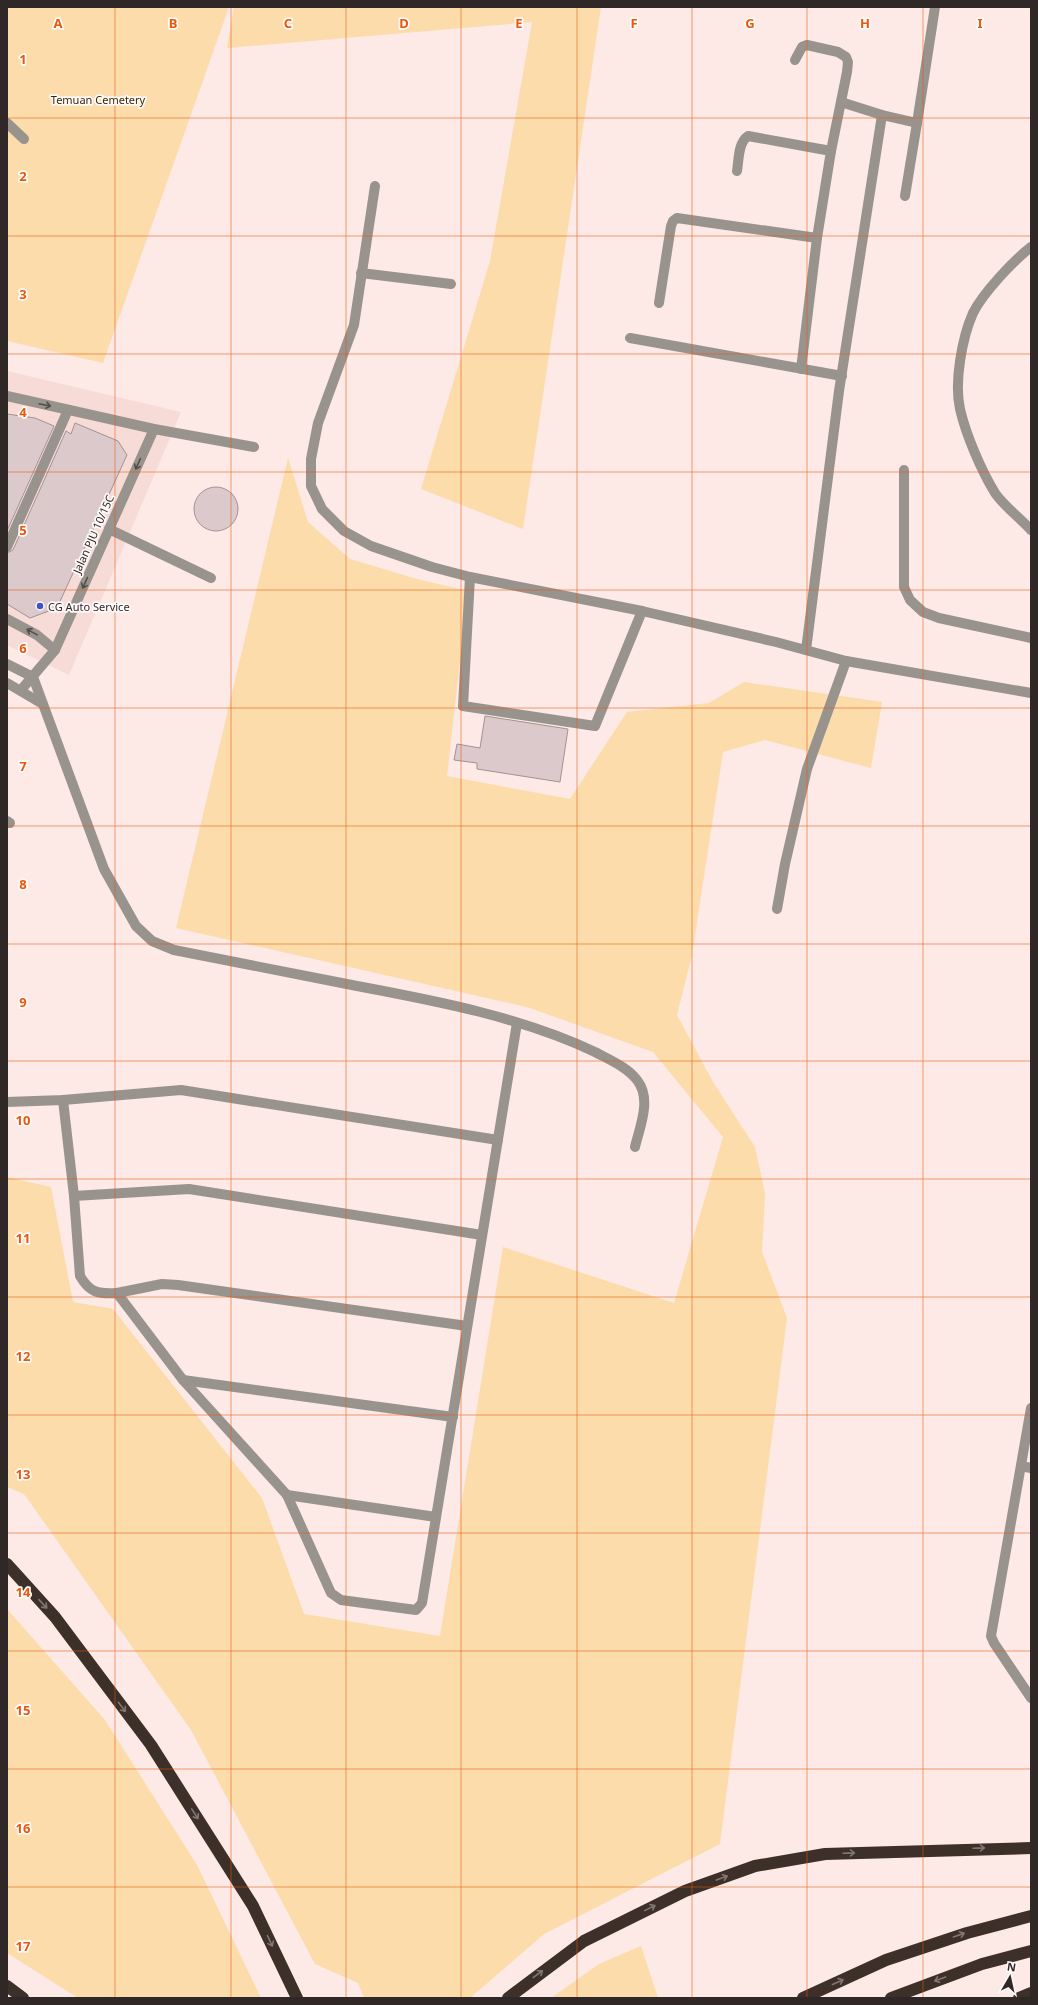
<svg xmlns="http://www.w3.org/2000/svg" width="1038" height="2005" font-family="'Noto Sans',sans-serif">
<rect width="100%" height="100%" fill="#fde9e5"/>
<!-- built -->
<polygon fill="#f7dbd6" points="7,371 181,412 69,675 7,645"/>
<!-- green -->
<g fill="#fbdcaa">
<polygon points="7,7 229,7 103,363 7,341"/>
<polygon points="234,7 601,7 523,529 421,489 490,261 532,22 227,48"/>
<polygon points="288,458 308,522 350,559 417,579 468,591 447,776 570,799 627,712 709,703 744,682 882,702 871,768 765,740 723,752 692,955 677,1015 713,1082 755,1147 765,1194 762,1252 787,1318 720,1844 544,1934 470,1998 364,1998 358,1983 315,1964 191,1730 24,1494 7,1487 7,1177 51,1187 73,1302 113,1309 262,1498 304,1614 440,1636 503,1247 674,1303 723,1137 653,1052 527,1007 176,928"/>
<polygon points="7,1609 105,1720 197,1865 261,1998 78,1998 7,1953"/>
<polygon points="641,1946 658,1998 551,1998 599,1964"/>
</g>
<!-- building -->
<g fill="#dcc9cc" stroke="#a39194">
<polygon points="7,414 35,418 54,426 7,531"/>
<polygon points="75,423 118,441 127,455 57,608 30,618 7,604 7,553 13,550 66,431 71,434"/>
<circle cx="216" cy="509" r="22"/>
<polygon points="485,716 568,729 560,782 477,769 477,763 454,760 457,744 480,748"/>
</g>
<g fill="none" stroke-linecap="round" stroke-linejoin="round">
<!-- minor -->
<g stroke="#99938e" stroke-width="10">
<polyline points="795,60 802,47 807,45 838,52 846,57 848,62 847,72 831,151"/>
<polyline points="841,102 882,115"/>
<polyline points="7,123 24,139"/>
<path d="M737 171C739 159 738 143 748 136L831 151 817 238"/>
<polyline points="375,186 354,325 318,423 311,459 311,486 322,509 344,531 371,546 432,567 470,577 642,611 776,642 846,661 1031,693"/>
<polyline points="905,196 917,123"/>
<path d="M1031 247C1013 261 983 293 973 313 962 338 954 382 960 409 966 435 981 470 995 493 1004 506 1020 518 1031 530"/>
<polyline points="361,273 451,284"/>
<polyline points="659,303 671,226 673,221 677,218 817,238 801,369"/>
<polyline points="630,338 842,376"/>
<polyline points="7,396 154,429 254,447"/>
<polyline points="904,470 904,587 910,600 923,612 939,618 1031,638"/>
<polyline points="109,529 211,578"/>
<polyline points="7,547 68,410"/>
<polyline points="470,577 463,706 595,726 642,611"/>
<polyline points="7,619 37,635 55,650"/>
<polyline points="806,650 839,391 882,115 917,123 935,7"/>
<path d="M7 664 33 677 104 869 136 926 152 941 174 950C235 962 296 974 357 986 437 1001 521 1017 595 1052 610 1060 627 1067 637 1080 652 1099 640 1126 635 1147"/>
<polyline points="7,683 41,703"/>
<polyline points="21,690 55,650 154,429"/>
<polyline points="7,821 10,823"/>
<polyline points="777,909 785,864 807,769 846,661"/>
<path d="M63 1100 74 1196 80 1276C90 1293 98 1294 117 1293L183 1380 287 1495 331 1593 341 1600 416 1610 422 1603 517 1023"/>
<polyline points="7,1102 63,1100 181,1090 498,1140"/>
<polyline points="74,1196 189,1189 482,1235"/>
<polyline points="117,1293 162,1284 178,1285 467,1326"/>
<polyline points="183,1380 453,1417"/>
<polyline points="1031,1408 991,1636 994,1643 1031,1698"/>
<polyline points="1021,1466 1031,1468"/>
<polyline points="287,1495 436,1517"/>
</g>
<!-- highway -->
<g stroke="#3c3028" stroke-width="12">
<polyline points="7,1564 55,1617 151,1745 253,1906 297,1998"/>
<polyline points="7,1986 23,1998"/>
<polyline points="508,1998 584,1941 685,1891 755,1866 825,1854 1031,1848"/>
<polyline points="803,1998 886,1960 967,1933 1031,1916"/>
<polyline points="891,1998 982,1964 1031,1951"/>
<polyline points="1019,1998 1031,1993"/>
</g>
</g>
<!-- one-way arrows -->
<defs><path id="oneway-shaft" d="M-6 0H5M1.5-3L5.5 0L1.5 3" fill="none" stroke-width="1.6" stroke-linecap="round" stroke-linejoin="round"/></defs>
<g stroke="#544d4b">
<use href="#oneway-shaft" transform="translate(45 405) rotate(12)"/>
<use href="#oneway-shaft" transform="translate(138 464) rotate(114)"/>
<use href="#oneway-shaft" transform="translate(85 583) rotate(114)"/>
<use href="#oneway-shaft" transform="translate(32 632) rotate(-151)"/>
</g>
<g stroke="#807772">
<use href="#oneway-shaft" transform="translate(43 1604) rotate(47)"/>
<use href="#oneway-shaft" transform="translate(122 1707) rotate(53)"/>
<use href="#oneway-shaft" transform="translate(195 1814) rotate(57)"/>
<use href="#oneway-shaft" transform="translate(979 1848) rotate(-2)"/>
<use href="#oneway-shaft" transform="translate(849 1853) rotate(-2)"/>
<use href="#oneway-shaft" transform="translate(722 1878) rotate(-20)"/>
<use href="#oneway-shaft" transform="translate(650 1908) rotate(-26)"/>
<use href="#oneway-shaft" transform="translate(959 1935) rotate(-19)"/>
<use href="#oneway-shaft" transform="translate(270 1941) rotate(65)"/>
<use href="#oneway-shaft" transform="translate(538 1974) rotate(-37)"/>
<use href="#oneway-shaft" transform="translate(940 1979) rotate(160)"/>
<use href="#oneway-shaft" transform="translate(838 1982) rotate(-24)"/>
</g>
<!-- grid -->
<path fill="none" stroke="#e8590c" stroke-width="1" stroke-opacity="0.55" d="M115 7V1998M231 7V1998M346 7V1998M461 7V1998M577 7V1998M692 7V1998M807 7V1998M923 7V1998M7 118H1031M7 236H1031M7 354H1031M7 472H1031M7 590H1031M7 708H1031M7 826H1031M7 944H1031M7 1061H1031M7 1179H1031M7 1297H1031M7 1415H1031M7 1533H1031M7 1651H1031M7 1769H1031M7 1887H1031"/>
<!-- markers -->
<circle fill="#3c54c7" stroke="#fefafa" stroke-width="1.5" cx="40" cy="606" r="4"/>
<g text-anchor="middle" dominant-baseline="central" stroke-width="3.5" stroke-linejoin="round" paint-order="stroke">
<!-- park labels -->
<g font-size="11" fill="#3b2805" stroke="#fefafa">
<text x="98" y="99">Temuan Cemetery</text>
</g>
<!-- street labels -->
<g font-size="11" fill="#2f2827" stroke="#fefafa">
<text transform="translate(93 534) rotate(-66)">Jalan PJU 10/15C</text>
</g>
<!-- poi labels -->
<g font-size="11" fill="#2f2827" stroke="#fefafa" text-anchor="start">
<text x="48" y="606">CG Auto Service</text>
</g>
</g>
<g font-size="13" text-anchor="middle" font-weight="bold" fill="#e8590c" stroke="#fefafa" stroke-width="3.5" stroke-linejoin="round" paint-order="stroke">
<text x="58" y="28">A</text>
<text x="173" y="28">B</text>
<text x="288" y="28">C</text>
<text x="404" y="28">D</text>
<text x="519" y="28">E</text>
<text x="634" y="28">F</text>
<text x="750" y="28">G</text>
<text x="865" y="28">H</text>
<text x="980" y="28">I</text>
<text x="23" y="64">1</text>
<text x="23" y="181">2</text>
<text x="23" y="299">3</text>
<text x="23" y="417">4</text>
<text x="23" y="535">5</text>
<text x="23" y="653">6</text>
<text x="23" y="771">7</text>
<text x="23" y="889">8</text>
<text x="23" y="1007">9</text>
<text x="23" y="1125">10</text>
<text x="23" y="1243">11</text>
<text x="23" y="1361">12</text>
<text x="23" y="1479">13</text>
<text x="23" y="1597">14</text>
<text x="23" y="1715">15</text>
<text x="23" y="1833">16</text>
<text x="23" y="1951">17</text>
</g>
<!-- border -->
<rect width="1038" height="2005" fill="none" stroke="#2f2827" stroke-width="16"/>
<!-- north arrow -->
<g transform="translate(1010 1977) rotate(9)" stroke="#fefafa" stroke-width="3" paint-order="stroke">
<path d="M0-3L7 15L0 10L-7 15Z" fill="#2f2827"/>
<text y="-6" font-size="11" font-weight="bold" text-anchor="middle" fill="#2f2827">N</text>
</g>
</svg>
